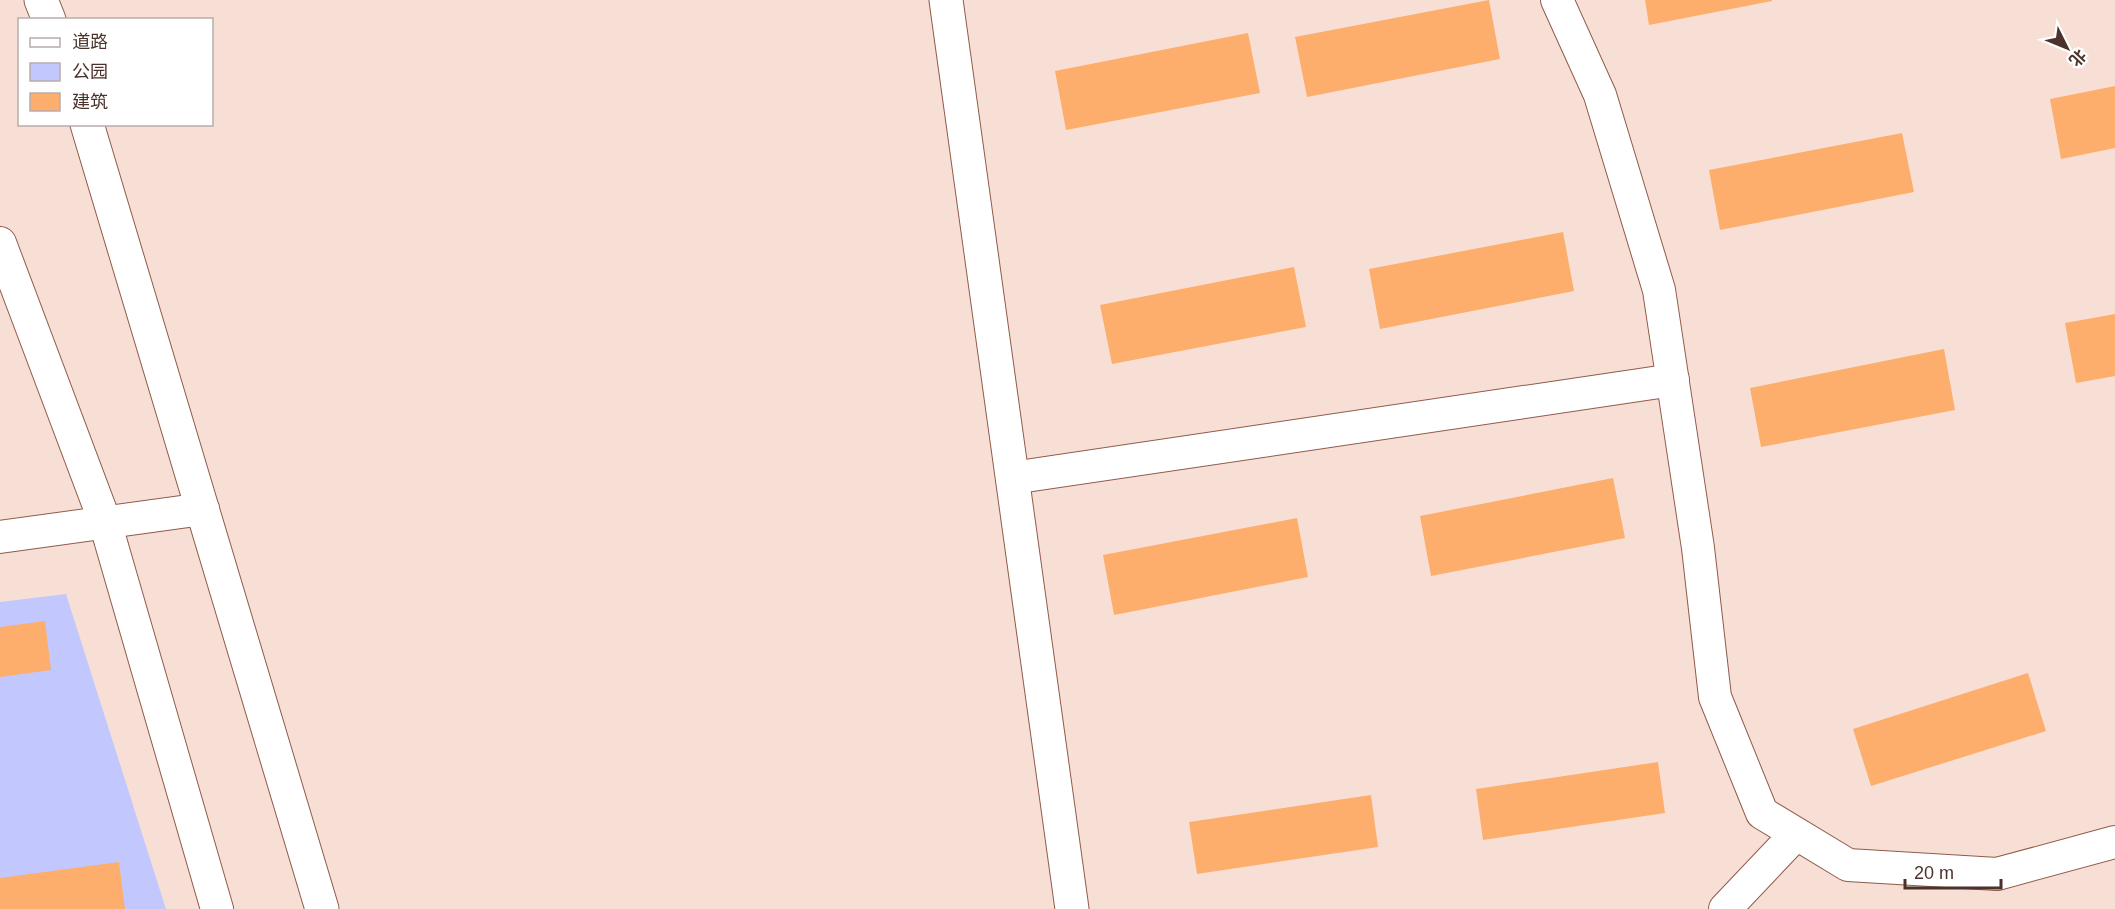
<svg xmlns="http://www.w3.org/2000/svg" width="2115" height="909" font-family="Arial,'Noto Sans SC',sans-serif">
<rect width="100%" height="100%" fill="#f8dfd6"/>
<!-- green -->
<polygon fill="#c2c8fe" points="66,594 166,909 0,909 0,602"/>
<!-- building -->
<g fill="#fdae6c">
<polygon points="1489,0 1500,59 1307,97 1295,37"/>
<polygon points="1645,0 1772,0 1772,1 1649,25"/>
<polygon points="1248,33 1260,93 1066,130 1055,71"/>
<polygon points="2115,86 2115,148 2061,159 2050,99"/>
<polygon points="1902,133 1914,192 1720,230 1709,170"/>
<polygon points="1563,232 1574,291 1380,329 1369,269"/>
<polygon points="1294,267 1306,327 1112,364 1100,305"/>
<polygon points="2115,314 2115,376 2076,383 2065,323"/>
<polygon points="1944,349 1955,410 1761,447 1750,388"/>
<polygon points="1613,478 1625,538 1431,576 1420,516"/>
<polygon points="1297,518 1308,577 1114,615 1103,555"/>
<polygon points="45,621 51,670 0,677 0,627"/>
<polygon points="2028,673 2046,731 1871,786 1853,729"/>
<polygon points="1658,762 1665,813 1483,840 1476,789"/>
<polygon points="1371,795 1378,847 1197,874 1189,822"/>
<polygon points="119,862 125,909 0,909 0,878"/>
</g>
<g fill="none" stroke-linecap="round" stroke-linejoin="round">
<defs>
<g id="street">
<polyline points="1557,0 1600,95 1659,290 1698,548 1715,697 1762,813 1848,865 1997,874 2115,842"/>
<polyline points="0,243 105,522 217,909"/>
<polyline points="1012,478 1673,380"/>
<polyline points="0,537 203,509"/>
<polyline points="1725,909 1796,834"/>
</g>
<g id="secondary">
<polyline points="41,0 49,20"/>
<polyline points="946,0 1072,909"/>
<polyline points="87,124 322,909"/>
</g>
</defs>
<!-- street casing -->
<use href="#street" stroke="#905b49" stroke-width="34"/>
<!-- secondary casing -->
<use href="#secondary" stroke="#905b49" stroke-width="35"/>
<!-- street -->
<use href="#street" stroke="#fff" stroke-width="32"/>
<!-- secondary -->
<use href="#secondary" stroke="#fff" stroke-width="33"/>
</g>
<!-- legend -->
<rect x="18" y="18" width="195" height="108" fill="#ffffff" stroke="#b7adaa" stroke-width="1.5"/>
<rect x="30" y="38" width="30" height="9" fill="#ffffff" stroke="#b7adaa" stroke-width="1.5"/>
<text x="72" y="48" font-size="18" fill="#4b332b">道路</text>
<rect x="30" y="63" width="30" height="18" fill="#c2c8fe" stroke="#b7adaa" stroke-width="1.5"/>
<text x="72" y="78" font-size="18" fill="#4b332b">公园</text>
<rect x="30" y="93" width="30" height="18" fill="#fdae6c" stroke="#b7adaa" stroke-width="1.5"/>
<text x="72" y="108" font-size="18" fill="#4b332b">建筑</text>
<!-- north arrow -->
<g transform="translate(2067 48) rotate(133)" stroke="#ffffff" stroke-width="4.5" paint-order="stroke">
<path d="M0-4.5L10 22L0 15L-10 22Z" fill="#4b332b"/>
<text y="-9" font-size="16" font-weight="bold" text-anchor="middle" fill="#4b332b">北</text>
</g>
<!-- scale -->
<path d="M1905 879v9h96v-9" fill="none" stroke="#4b332b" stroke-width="3"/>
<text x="1914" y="879" font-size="18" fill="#4b332b" stroke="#ffffff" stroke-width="4.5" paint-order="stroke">20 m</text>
</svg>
